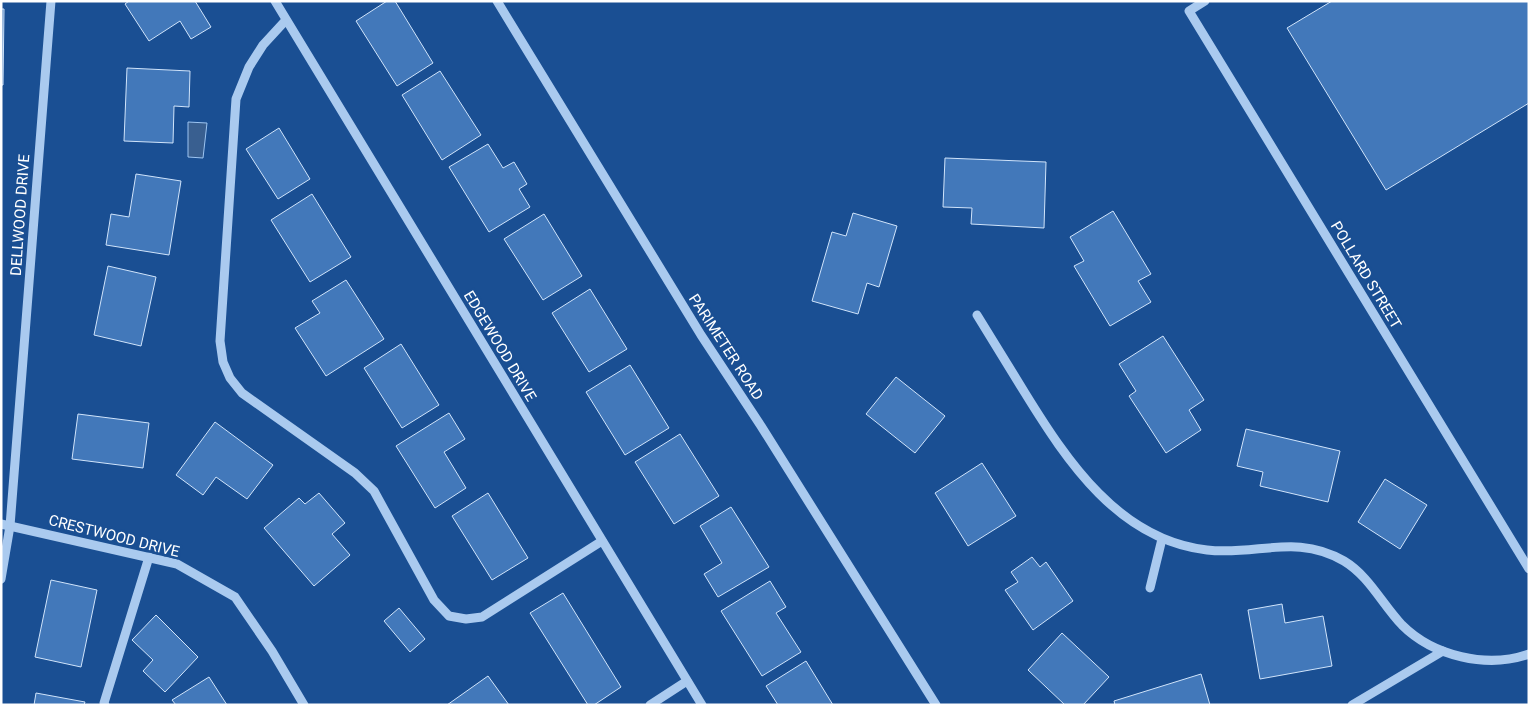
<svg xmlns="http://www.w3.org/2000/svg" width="1530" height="706" font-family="Roboto,sans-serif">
<rect width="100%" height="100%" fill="#1a4f93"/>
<!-- water -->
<polygon fill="#395f90" stroke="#9dc5f2" points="188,122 207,123 203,158 188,157"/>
<!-- building -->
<g fill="#4278ba" stroke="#d0e4fb">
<polygon points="129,1 195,1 211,27 191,39 180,21 149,41 125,4"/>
<polygon points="387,1 395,1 433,63 397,86 356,21"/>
<polygon points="1332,1 1529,1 1529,103 1386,190 1287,28"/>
<polygon points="1,9 4,9 3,85 1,85"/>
<polygon points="127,68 190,71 189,107 174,106 173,143 124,141"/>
<polygon points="440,71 481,135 442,160 402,95"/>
<polygon points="279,128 310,179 278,199 246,149"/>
<polygon points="488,144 503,168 514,162 527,184 519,189 530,207 489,232 449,167"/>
<polygon points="945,158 1046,162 1044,228 971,224 972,208 943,207"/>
<polygon points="136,174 181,181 169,255 106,245 111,214 129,217"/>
<polygon points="312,194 351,257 310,282 271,220"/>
<polygon points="1113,211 1151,274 1138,281 1151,302 1110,326 1074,266 1084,261 1070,237"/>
<polygon points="853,213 897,226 879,287 867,283 858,314 812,301 832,232 846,236"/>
<polygon points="544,214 582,276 543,300 504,239"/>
<polygon points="108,266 156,277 141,346 94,335"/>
<polygon points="346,280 384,339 326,376 295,328 320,313 312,301"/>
<polygon points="590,289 627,349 589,372 552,313"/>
<polygon points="1163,336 1204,400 1189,410 1201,430 1166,453 1129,396 1136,391 1119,364"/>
<polygon points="401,344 439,405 402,428 364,368"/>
<polygon points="630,365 669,428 625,455 586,392"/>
<polygon points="896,377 945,416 915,453 866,414"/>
<polygon points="449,413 465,439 444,452 466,488 435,508 396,446"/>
<polygon points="78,414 149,423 143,468 72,459"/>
<polygon points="215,422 273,465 247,499 216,477 203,495 176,475"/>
<polygon points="1246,429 1340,451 1328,502 1260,486 1263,472 1237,466"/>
<polygon points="680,434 719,496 674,524 635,462"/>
<polygon points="982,463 1016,516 968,546 935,493"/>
<polygon points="1385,479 1427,505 1400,549 1358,522"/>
<polygon points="319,493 345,523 332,534 350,555 314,586 264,528 299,498 305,504"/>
<polygon points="488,493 528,558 492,580 452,516"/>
<polygon points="731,507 769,567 718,597 704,574 722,563 700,526"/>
<polygon points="1032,557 1040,567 1046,562 1073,601 1033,630 1005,590 1018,582 1011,572"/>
<polygon points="51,580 97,590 81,667 35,657"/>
<polygon points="770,581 786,607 776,613 801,652 762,676 721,611"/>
<polygon points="563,593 621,687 594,705 588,705 530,613"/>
<polygon points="1282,604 1285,623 1323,616 1332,666 1260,679 1248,610"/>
<polygon points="399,608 425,639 410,652 384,621"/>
<polygon points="156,615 198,657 165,692 143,671 153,660 132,640"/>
<polygon points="1062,633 1109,677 1083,705 1065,705 1028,670"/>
<polygon points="806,661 833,705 778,705 766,686"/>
<polygon points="1201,674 1210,705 1115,705 1114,701"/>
<polygon points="488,676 509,705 447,705"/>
<polygon points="209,677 227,705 176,705 172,700"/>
<polygon points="36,693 85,702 84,705 34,705"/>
</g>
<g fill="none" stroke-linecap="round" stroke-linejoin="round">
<!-- minor -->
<g stroke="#aacaef" stroke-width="9">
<polyline points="275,1 702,705"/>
<polyline points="497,1 701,335 761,426 936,705"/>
<polyline points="1205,1 1189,11 1529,569"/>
<polyline points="286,20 263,45 249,67 236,99 220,341 223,362 230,378 242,393 355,473 374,491 434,600 449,616 466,619 482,617 602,541"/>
<path d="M977 315C993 341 1009 367 1025 393 1067 461 1119 540 1207 550 1257 556 1296 533 1344 561 1369 576 1382 604 1402 625 1433 656 1487 669 1529 654"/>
<polyline points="1,524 177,564 235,597 272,651 304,705"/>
<polyline points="1,579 10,526 51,1"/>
<polyline points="1150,588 1162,539"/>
<polyline points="105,705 104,703 149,557"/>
<polyline points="650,705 687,681"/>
<polyline points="1352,705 1443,651"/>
</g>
</g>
<g text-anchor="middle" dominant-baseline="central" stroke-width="5" stroke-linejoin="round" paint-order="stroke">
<!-- street labels -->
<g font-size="15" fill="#fff" stroke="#1a4f93">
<text transform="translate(20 215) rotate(-86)">DELLWOOD DRIVE</text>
<text transform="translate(1366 275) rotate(59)">POLLARD STREET</text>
<text transform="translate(500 346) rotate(59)">EDGEWOOD DRIVE</text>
<text transform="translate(726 347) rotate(57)">PARIMETER ROAD</text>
<text transform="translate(114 536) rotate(14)">CRESTWOOD DRIVE</text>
</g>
</g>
<!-- border -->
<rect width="1530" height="706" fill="none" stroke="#ffffff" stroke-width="5"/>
</svg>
